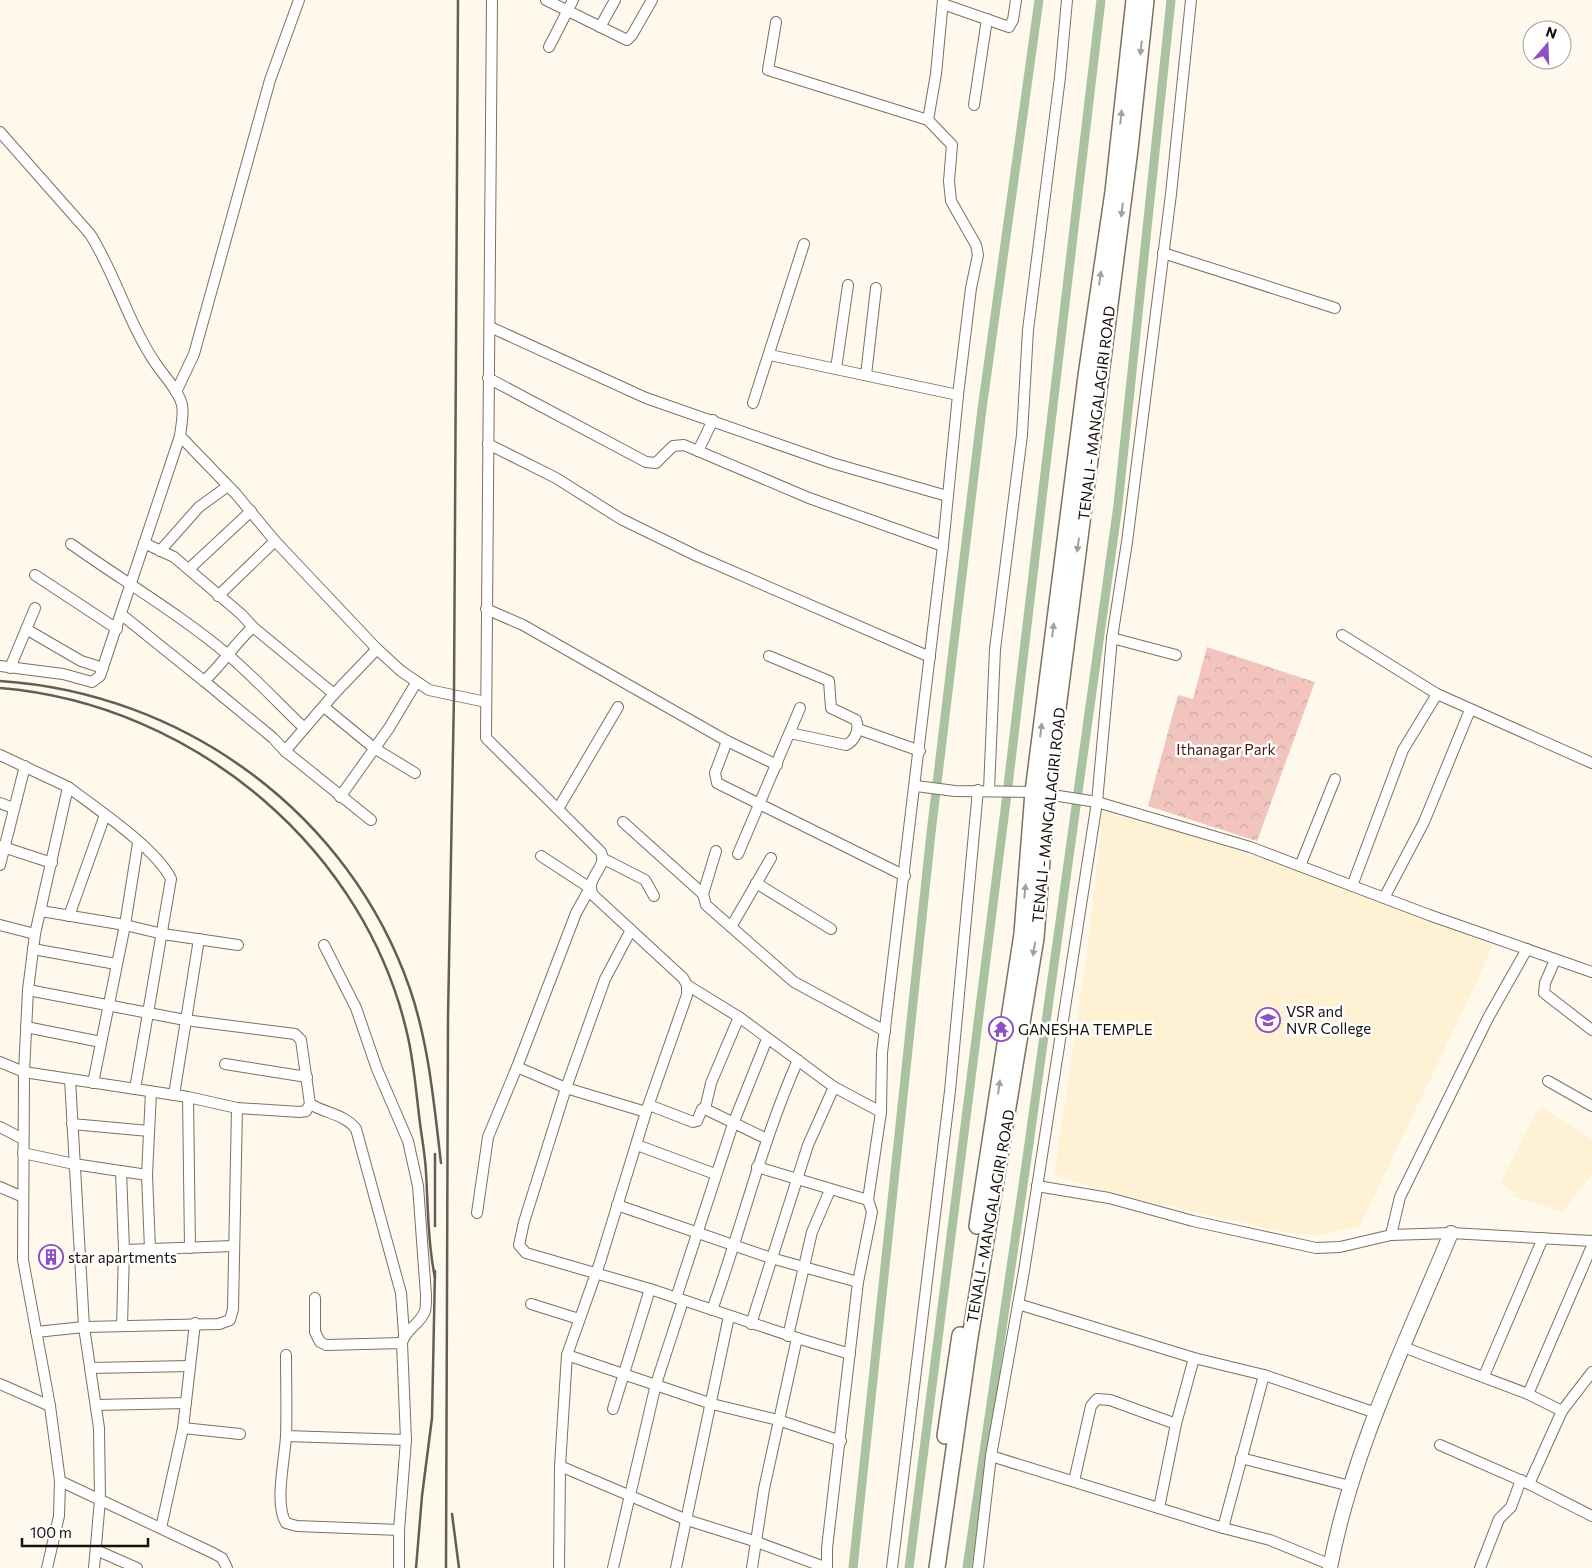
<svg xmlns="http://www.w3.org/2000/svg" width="1592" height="1568" font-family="Commissioner,sans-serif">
<defs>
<pattern id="park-crowns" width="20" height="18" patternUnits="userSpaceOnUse" patternTransform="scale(1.25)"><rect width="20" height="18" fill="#f1c5be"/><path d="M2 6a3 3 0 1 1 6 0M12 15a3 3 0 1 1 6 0" fill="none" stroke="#cea8a2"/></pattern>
</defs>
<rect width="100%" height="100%" fill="#fff8ec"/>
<!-- built -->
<g fill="#fff1d4">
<polygon points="1103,812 1179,832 1302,872 1493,945 1479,977 1360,1226 1318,1236 1284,1232 1133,1198 1054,1176 1087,953"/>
<polygon points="1542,1107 1592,1139 1592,1174 1563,1212 1513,1196 1515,1192 1500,1184 1536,1112"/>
</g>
<!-- park -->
<polygon fill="url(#park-crowns)" points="1207,647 1315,682 1257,841 1148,806 1178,695 1193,699"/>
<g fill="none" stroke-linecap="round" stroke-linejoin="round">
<!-- canal -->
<g stroke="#a8c2a2" stroke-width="9">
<polyline points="853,1568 931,833 982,409 1039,0"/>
<polyline points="909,1568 1008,786 1101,0"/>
<polyline points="967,1568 1028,1151 1118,505 1171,0"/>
</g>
<defs>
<g id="street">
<path d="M492 0 486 738 601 852C608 869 584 877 593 895L683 978 687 985V995L646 1112 600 1262 567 1355 560 1466 559 1568"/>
<polyline points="546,0 627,40 632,35 652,0"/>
<polyline points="943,4 1009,27 1013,20 1016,0"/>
<polyline points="776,22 768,70 928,120"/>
<polyline points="600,27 615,0"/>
<polyline points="549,47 573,0"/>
<polyline points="974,105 987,19"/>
<path d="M0 132 90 234C116 275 128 323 156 364 164 376 179 391 182 405 184 415 181 426 180 436L100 676 92 682 63 674 0 666"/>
<polyline points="1163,253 1335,308"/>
<polyline points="490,327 646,398 832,463 947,496"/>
<polyline points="770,355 958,395"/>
<polyline points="836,369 848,285"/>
<polyline points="866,375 876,288"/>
<polyline points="488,378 646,462 656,463 673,446 684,445 809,498 943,546"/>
<polyline points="176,392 194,354 270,80 299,0"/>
<polyline points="753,403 804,244"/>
<polyline points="180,436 236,494 275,541 377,649"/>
<polyline points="488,444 556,478 621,519 697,556 930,657"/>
<polyline points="698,451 713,420"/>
<polyline points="144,543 174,557 241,614 253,627 334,694 377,649 401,671 429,690 486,702"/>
<path d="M71 544C123 581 178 613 227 654 254 677 279 704 304 728"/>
<polyline points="160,551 199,507 228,486"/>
<polyline points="189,569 251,511"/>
<polyline points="35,575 117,629"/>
<polyline points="218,596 275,541"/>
<polyline points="486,609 523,625 727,741 777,765"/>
<polyline points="122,615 204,681"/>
<path d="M253 627C234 644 222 665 204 681L273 738 285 751 334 694"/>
<polyline points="26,629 81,661 103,668"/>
<polyline points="1342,635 1437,694 1592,763"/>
<polyline points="1112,638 1176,655"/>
<path d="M769 656 829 681 831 708 856 720C860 729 855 741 846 745L790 733"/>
<polyline points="10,668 35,608"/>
<polyline points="324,707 374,748 415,773"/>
<polyline points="858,729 920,751"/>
<polyline points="727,741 715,773 717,783 905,876"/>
<polyline points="285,751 371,820"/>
<polyline points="0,755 68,787 35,934 28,990 24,1072 23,1260 50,1406 60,1481 59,1516 47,1568"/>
<polyline points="916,786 955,791 1033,792 1097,802 1250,847 1429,915 1592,972"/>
<path d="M68 787C96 808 157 849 171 879L135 1089"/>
<polyline points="989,790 995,649 1022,435 1028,330 1060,77 1067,0"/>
<polyline points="340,797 389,728 416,683"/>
<polyline points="0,803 13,808"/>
<polyline points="558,809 618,707"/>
<polyline points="623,822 703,894"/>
<polyline points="0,846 52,863"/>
<polyline points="716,851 703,894 706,905 794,982 885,1031"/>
<polyline points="738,854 800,708"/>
<polyline points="604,859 645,880 654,896"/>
<polyline points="0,865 25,766"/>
<polyline points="1300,866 1335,779"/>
<polyline points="756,883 831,929"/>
<polyline points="1352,886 1403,750 1437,694"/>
<polyline points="1384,898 1424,822 1470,710"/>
<polyline points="41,911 125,925 163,934 238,945"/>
<polyline points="69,916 105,815"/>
<polyline points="0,925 35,934"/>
<polyline points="731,927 771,858"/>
<polyline points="631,930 605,979 566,1088 524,1222 519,1245 526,1253 650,1289 797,1338 850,1354"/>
<path d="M324 945 356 1008 377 1069 408 1141 418 1186 426 1295C426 1300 426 1307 425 1311 420 1325 405 1329 402 1343"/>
<polyline points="33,949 116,964"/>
<polyline points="1555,960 1545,983 1544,993 1592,1030"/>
<polyline points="687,985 739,1017 834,1087 881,1112"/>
<polyline points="26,1027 101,1042"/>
<polyline points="0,1062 24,1072 188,1097 237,1108 300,1112 306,1111 310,1104 301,1040 295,1034 185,1020 28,990"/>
<polyline points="225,1064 307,1077"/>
<polyline points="517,1067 566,1088 646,1112"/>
<polyline points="70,1079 84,1327 99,1428 100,1500 94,1568"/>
<polyline points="1548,1081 1592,1106"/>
<polyline points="93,1083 125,925 138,843"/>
<polyline points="174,1095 199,939"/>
<polyline points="188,1097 190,1248"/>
<path d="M310 1104C325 1113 346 1115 356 1129L401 1293 404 1334"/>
<polyline points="649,1105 693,1122 697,1121 702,1109 705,1109 767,1139"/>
<polyline points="705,1109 711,1083 739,1017"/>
<polyline points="72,1124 149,1131"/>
<polyline points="0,1127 23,1139"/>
<polyline points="637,1145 715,1174"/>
<polyline points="23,1153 74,1164 147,1175"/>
<polyline points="757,1167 868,1200"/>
<polyline points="121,1171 124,1250 122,1326"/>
<polyline points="1037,1186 1109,1198 1193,1221 1316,1248 1340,1247 1391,1235 1451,1233 1592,1241"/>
<polyline points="0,1187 23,1197"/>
<polyline points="617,1205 771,1258 858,1282"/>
<polyline points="477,1213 488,1137 517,1067 576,913 590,888 541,856"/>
<polyline points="1391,1235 1400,1197 1488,1018 1527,949"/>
<polyline points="150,1249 147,1175 151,1092"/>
<polyline points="124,1250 234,1246"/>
<polyline points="315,1298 315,1332 320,1342 326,1345 402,1343 406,1440 399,1530 399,1568"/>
<polyline points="676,1298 733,1124 767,1039"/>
<polyline points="531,1304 579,1319"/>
<polyline points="1018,1304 1194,1358 1264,1375 1376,1413"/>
<path d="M712 1310C742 1227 762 1141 798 1060"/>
<polyline points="751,1324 808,1145 834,1087"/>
<polyline points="36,1332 84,1327 219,1324 230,1320 233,1309 237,1108"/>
<polyline points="788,1336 812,1232 830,1190"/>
<polyline points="1403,1347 1528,1394 1562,1411"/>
<path d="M286 1355C286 1382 287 1409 286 1436 285 1459 274 1504 286 1523L297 1526 399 1530"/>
<polyline points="567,1355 712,1404 778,1420 841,1441"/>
<polyline points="90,1368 190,1366"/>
<polyline points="1484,1376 1543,1238"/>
<polyline points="0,1384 50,1406"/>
<polyline points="1528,1394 1592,1246"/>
<polyline points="96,1405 186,1403"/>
<polyline points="613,1409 650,1289"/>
<polyline points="183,1428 240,1434"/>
<polyline points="286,1436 406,1440"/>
<polyline points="1440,1445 1529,1484 1592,1516"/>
<polyline points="991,1456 1223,1528 1270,1540 1331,1565"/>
<polyline points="1241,1458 1350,1486"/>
<polyline points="560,1466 687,1520 754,1541 827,1568"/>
<polyline points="60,1481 213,1553 222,1558 227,1568"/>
<polyline points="1074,1481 1091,1406 1097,1399 1110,1400 1176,1424"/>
<polyline points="1529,1484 1562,1411 1592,1372"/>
<polyline points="1159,1508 1176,1424 1194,1358"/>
<polyline points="161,1528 183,1428 195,1323"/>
<polyline points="1223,1528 1264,1375"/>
<polyline points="96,1550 137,1568"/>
<polyline points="613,1568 656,1384 683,1301"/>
<polyline points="676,1568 729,1316"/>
<polyline points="752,1568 764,1489 797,1338"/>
<polyline points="827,1568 827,1548 858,1282 872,1212 868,1200 881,1112 882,1053 943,546 958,395 971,288 978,255 976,245 951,201 949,181 952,145 928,120 936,74 943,0"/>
<polyline points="892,1568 950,1091 978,790"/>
<polyline points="978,1568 991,1456 1024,1271 1097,802 1112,638 1127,542 1171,194 1191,0"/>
<polyline points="1480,1568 1499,1519 1511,1507 1521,1480"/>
</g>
<path id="secondary" d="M1330 1568C1352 1451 1406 1342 1451 1233"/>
<g id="primary">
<polyline points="977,1226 1022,934 1033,792 1086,376 1113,192 1134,0"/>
<polyline points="945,1436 960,1335"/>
<polyline points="937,1568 970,1337 1036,938 1047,794 1130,149 1146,0"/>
</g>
</defs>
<!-- street casing -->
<use href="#street" stroke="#7b725f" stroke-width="12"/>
<!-- secondary casing -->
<use href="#secondary" stroke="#7b725f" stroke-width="16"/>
<!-- primary casing -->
<use href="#primary" stroke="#7b725f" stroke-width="18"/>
<!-- street -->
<use href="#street" stroke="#fff" stroke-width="10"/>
<!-- secondary -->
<use href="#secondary" stroke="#fff" stroke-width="14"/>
<!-- primary -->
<use href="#primary" stroke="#fff" stroke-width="15"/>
<!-- rail -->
<g stroke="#625d55" stroke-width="2.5">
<path d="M0 681C184 693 349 813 410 989 429 1045 434 1104 441 1163"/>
<path d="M0 688C194 704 369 850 409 1042 414 1067 416 1090 419 1115 421 1134 425 1153 426 1172 428 1208 428 1243 435 1278"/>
<polyline points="435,1226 435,1154"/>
<polyline points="452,1514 459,1568"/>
<polyline points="416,1568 422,1496 432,1418 435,1271"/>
<polyline points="446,1568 448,1018 454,695 458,0"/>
</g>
</g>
<!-- one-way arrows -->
<defs><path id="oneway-solid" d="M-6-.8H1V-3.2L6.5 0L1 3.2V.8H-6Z" transform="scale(1.25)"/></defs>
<g fill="#a2a09d">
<use href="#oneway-solid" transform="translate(1141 48) rotate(96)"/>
<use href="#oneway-solid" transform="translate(1121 117) rotate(-84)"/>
<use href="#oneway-solid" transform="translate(1122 210) rotate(97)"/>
<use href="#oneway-solid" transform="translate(1100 278) rotate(-82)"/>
<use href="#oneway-solid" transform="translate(1078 545) rotate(98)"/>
<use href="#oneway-solid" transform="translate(1053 630) rotate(-83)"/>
<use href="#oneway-solid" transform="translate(1041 730) rotate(-83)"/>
<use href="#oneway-solid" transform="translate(1025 891) rotate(-85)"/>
<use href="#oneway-solid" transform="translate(1034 949) rotate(99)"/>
<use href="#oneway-solid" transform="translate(999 1087) rotate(-82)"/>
</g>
<!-- icons -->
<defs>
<symbol id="university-ring" viewBox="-11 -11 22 22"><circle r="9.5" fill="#fff" stroke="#8c4fc5" stroke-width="1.5"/><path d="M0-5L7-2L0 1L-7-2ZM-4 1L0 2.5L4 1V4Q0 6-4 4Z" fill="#8c4fc5"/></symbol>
<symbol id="temple-ring" viewBox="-11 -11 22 22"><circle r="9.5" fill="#fff" stroke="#8c4fc5" stroke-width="1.5"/><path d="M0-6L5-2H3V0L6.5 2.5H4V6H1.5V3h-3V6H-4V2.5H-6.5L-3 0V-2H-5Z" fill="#8c4fc5"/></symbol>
<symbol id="building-ring" viewBox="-11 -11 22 22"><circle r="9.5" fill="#fff" stroke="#8c4fc5" stroke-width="1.5"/><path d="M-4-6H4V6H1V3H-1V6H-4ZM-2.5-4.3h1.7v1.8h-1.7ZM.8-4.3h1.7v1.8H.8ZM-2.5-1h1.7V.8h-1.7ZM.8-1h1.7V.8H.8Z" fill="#8c4fc5"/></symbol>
</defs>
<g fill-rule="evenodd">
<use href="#university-ring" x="1254" y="1006" width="28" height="28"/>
<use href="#temple-ring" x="987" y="1015" width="28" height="28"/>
<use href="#building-ring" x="37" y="1243" width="28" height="28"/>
</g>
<g text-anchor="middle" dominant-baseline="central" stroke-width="5" stroke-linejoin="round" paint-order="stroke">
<!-- street labels -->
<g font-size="15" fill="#16120b" stroke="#fff">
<text transform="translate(1096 413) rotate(-83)">TENALI - MANGALAGIRI ROAD</text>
<text transform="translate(1048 815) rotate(-84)">TENALI - MANGALAGIRI ROAD</text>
<text transform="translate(990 1216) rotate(-80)">TENALI - MANGALAGIRI ROAD</text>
</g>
<!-- park labels -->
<g font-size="15" fill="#4c1712" stroke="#fff">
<text x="1226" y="749">Ithanagar Park</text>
</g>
<!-- poi labels -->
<g font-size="15" fill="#16120b" stroke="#fff" text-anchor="start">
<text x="1286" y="1011">VSR and<tspan x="1286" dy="17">NVR College</tspan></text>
<text x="1018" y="1029">GANESHA TEMPLE</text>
<text x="68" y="1257">star apartments</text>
</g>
</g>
<!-- north arrow -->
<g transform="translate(1547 45) rotate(19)"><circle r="24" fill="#ffffff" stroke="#a2a09d"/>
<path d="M0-4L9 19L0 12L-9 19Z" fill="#8c4fc5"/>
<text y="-8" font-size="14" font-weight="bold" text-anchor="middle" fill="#16120b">N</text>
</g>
<!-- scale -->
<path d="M22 1538v8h126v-8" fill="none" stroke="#16120b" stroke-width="2.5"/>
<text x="30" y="1538" font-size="15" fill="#16120b" stroke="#ffffff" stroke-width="4" paint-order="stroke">100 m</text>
</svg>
